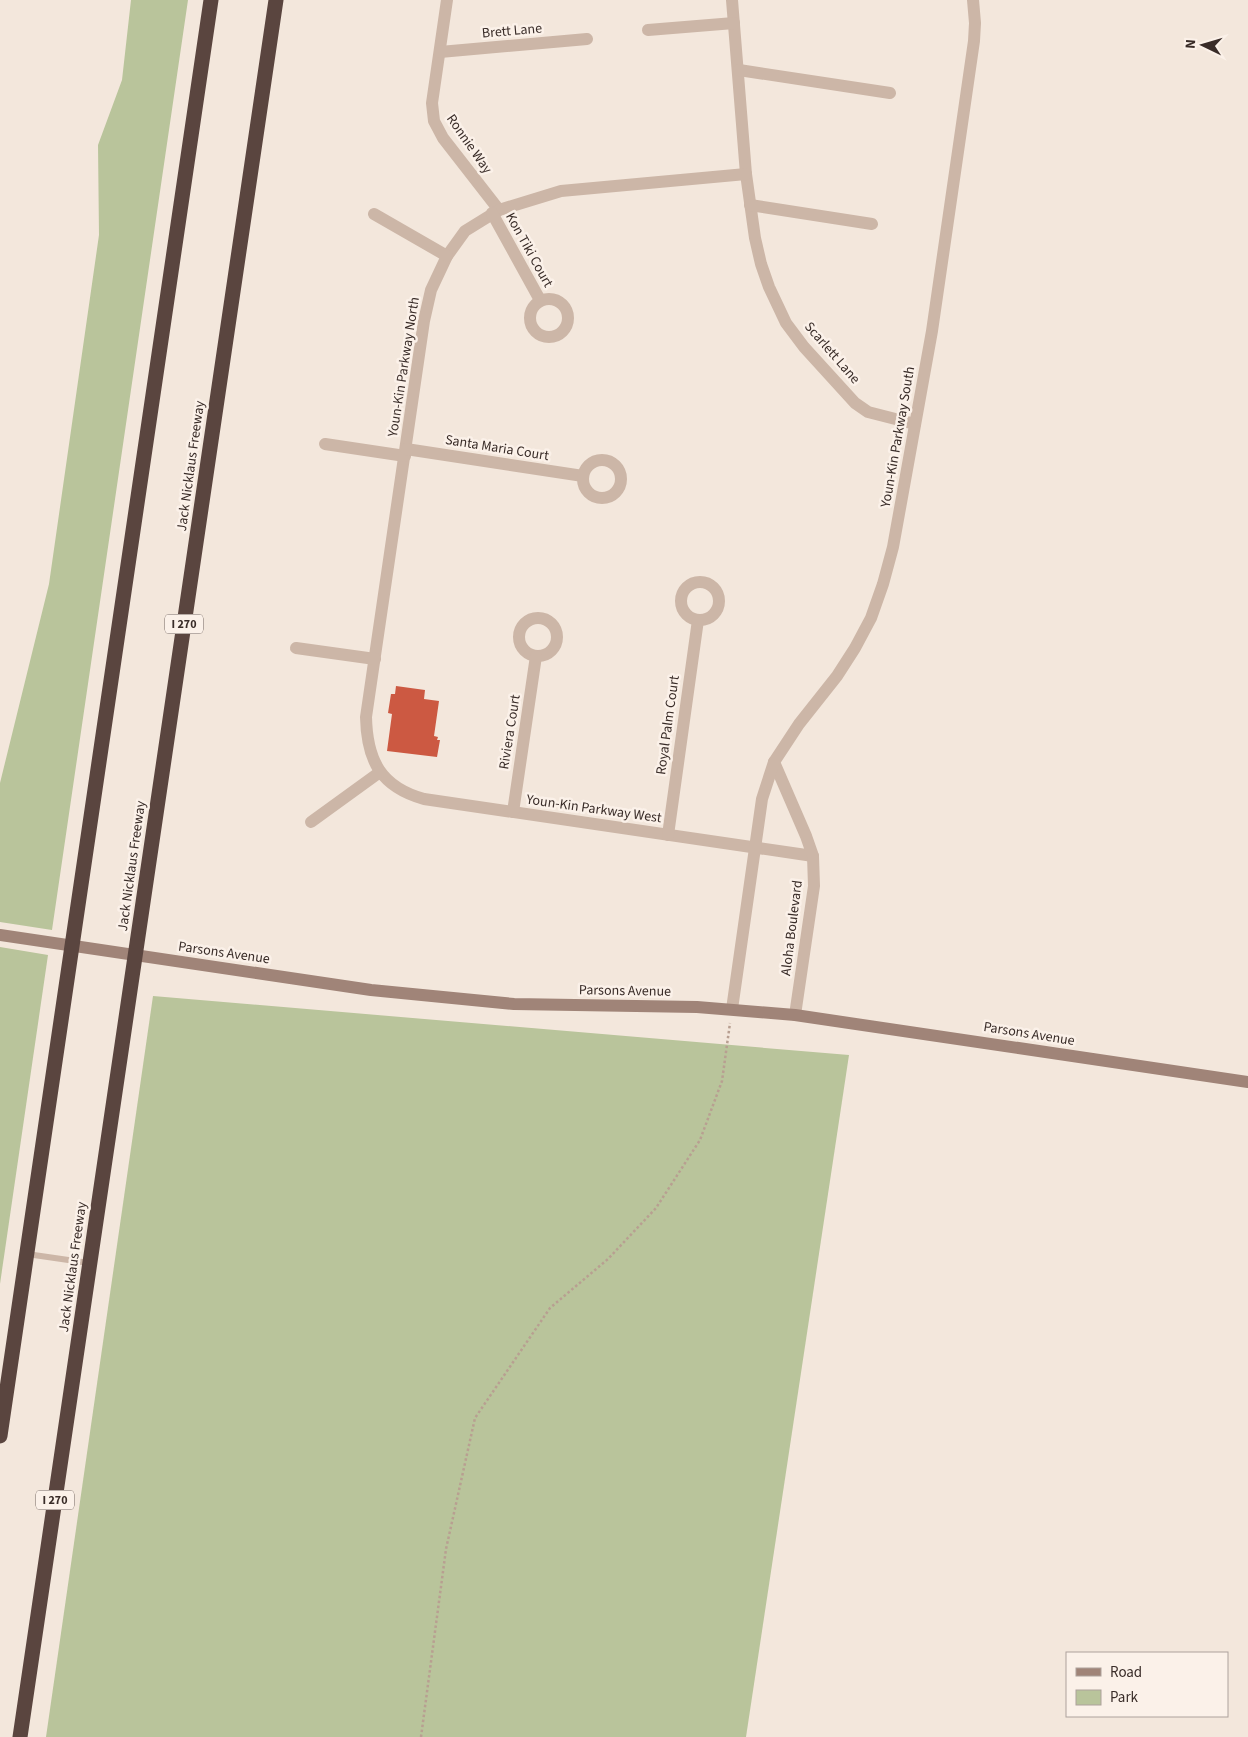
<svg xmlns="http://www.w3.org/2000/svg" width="1248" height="1737" font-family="'Source Sans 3',sans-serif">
<rect width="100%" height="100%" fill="#f3e7dc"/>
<!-- green -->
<g fill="#b9c49b">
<polygon points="131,0 188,0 52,930 0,922 0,783 49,584 99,235 98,145 122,80"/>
<polygon points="0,947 48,955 0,1284"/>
<polygon points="153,996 849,1055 746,1737 46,1737"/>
</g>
<!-- building -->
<polygon fill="#cc5942" points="396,686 425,690 424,699 439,701 434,736 438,737 437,740 440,740 437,757 387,751 392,714 388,713 391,694 395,694"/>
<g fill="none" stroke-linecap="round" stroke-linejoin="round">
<!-- path -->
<polyline stroke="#b89f91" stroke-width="2.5" stroke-dasharray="2.5 2.5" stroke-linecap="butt" points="421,1737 446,1549 475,1418 550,1308 608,1259 656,1208 700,1140 722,1081 730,1023"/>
<!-- lane -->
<polyline stroke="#ccb6a7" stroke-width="6" points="27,1254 89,1263"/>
<!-- street -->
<g stroke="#ccb6a7" stroke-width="12">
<polyline points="447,0 432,103 434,121 443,138 499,210"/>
<polyline points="732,0 746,174 755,238 761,264 769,287 786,323 804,347 855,403 868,412 915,424"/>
<polyline points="648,30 734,23"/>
<polyline points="440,52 587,39"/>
<polyline points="739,70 890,93"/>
<path d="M746 174 561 191 499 210 465 231 447 256 431 290 424 321 366 717C367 761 381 787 424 799L813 856"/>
<polyline points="750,205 872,224"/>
<polyline points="492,213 540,300"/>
<polyline points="374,214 447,256"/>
<circle cx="549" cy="318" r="19"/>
<polyline points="325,444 405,456"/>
<polyline points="406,449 583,476"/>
<circle cx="602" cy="479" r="19"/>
<circle cx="700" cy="601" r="19"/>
<circle cx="538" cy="637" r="19"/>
<polyline points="296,648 375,659"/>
<polyline points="774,762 806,836 813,856 814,886 795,1015"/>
<polyline points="513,812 536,656"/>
<polyline points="311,822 380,772"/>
<polyline points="668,835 698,620"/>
<polyline points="732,1009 762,799 774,762 799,724 837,676 855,648 871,618 883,584 893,547 932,331 974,41 975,23 973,0"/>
</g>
<!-- secondary -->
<polyline stroke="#a08478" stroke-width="12" points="0,935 371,990 514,1004 697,1007 795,1015 1248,1082"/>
<!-- highway -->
<g stroke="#5a453f" stroke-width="15">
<polyline points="0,1436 211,0"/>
<polyline points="20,1737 276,0"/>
</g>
</g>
<g text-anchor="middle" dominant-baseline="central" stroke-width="5" stroke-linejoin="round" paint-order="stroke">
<!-- shield labels -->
<g fill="#fbf1e9" stroke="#736762" stroke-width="1">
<rect x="165" y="614.5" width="38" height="19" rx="4"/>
<rect x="36" y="1490.5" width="38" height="19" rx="4"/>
</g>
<g font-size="12" font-weight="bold" fill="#392c28">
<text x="184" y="624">I 270</text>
<text x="55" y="1500">I 270</text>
</g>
<!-- street labels -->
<g font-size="14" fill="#392c28" stroke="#fbf1e9">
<text transform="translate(512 31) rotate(-5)">Brett Lane</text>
<text transform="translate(469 144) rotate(55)">Ronnie Way</text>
<text transform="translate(529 250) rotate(61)">Kon Tiki Court</text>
<text transform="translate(832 353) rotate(49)">Scarlett Lane</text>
<text transform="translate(404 367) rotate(-81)">Youn-Kin Parkway North</text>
<text transform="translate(898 437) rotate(-80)">Youn-Kin Parkway South</text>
<text transform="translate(497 448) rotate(9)">Santa Maria Court</text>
<text transform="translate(191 466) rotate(-82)">Jack Nicklaus Freeway</text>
<text transform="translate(668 725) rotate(-82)">Royal Palm Court</text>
<text transform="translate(510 732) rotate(-81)">Riviera Court</text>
<text transform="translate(594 809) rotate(8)">Youn-Kin Parkway West</text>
<text transform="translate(132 866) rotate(-82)">Jack Nicklaus Freeway</text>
<text transform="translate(792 928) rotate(-83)">Aloha Boulevard</text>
<text transform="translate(224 953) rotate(8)">Parsons Avenue</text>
<text transform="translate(625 991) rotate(1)">Parsons Avenue</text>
<text transform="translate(1029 1034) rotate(9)">Parsons Avenue</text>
<text transform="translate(73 1267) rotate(-82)">Jack Nicklaus Freeway</text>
</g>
</g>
<!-- legend -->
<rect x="1066" y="1652" width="162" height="65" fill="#fbf1e9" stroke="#ada29c"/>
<rect x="1076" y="1668" width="25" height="8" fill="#a08478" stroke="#ada29c"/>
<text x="1110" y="1677" font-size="15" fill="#392c28">Road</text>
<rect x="1076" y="1690" width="25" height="15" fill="#b9c49b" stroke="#ada29c"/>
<text x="1110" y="1702" font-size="15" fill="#392c28">Park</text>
<!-- north arrow -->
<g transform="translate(1203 45) rotate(275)" stroke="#fbf1e9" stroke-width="4" paint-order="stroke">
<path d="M0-4L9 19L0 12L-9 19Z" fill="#392c28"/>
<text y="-8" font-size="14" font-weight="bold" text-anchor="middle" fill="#392c28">N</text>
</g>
</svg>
